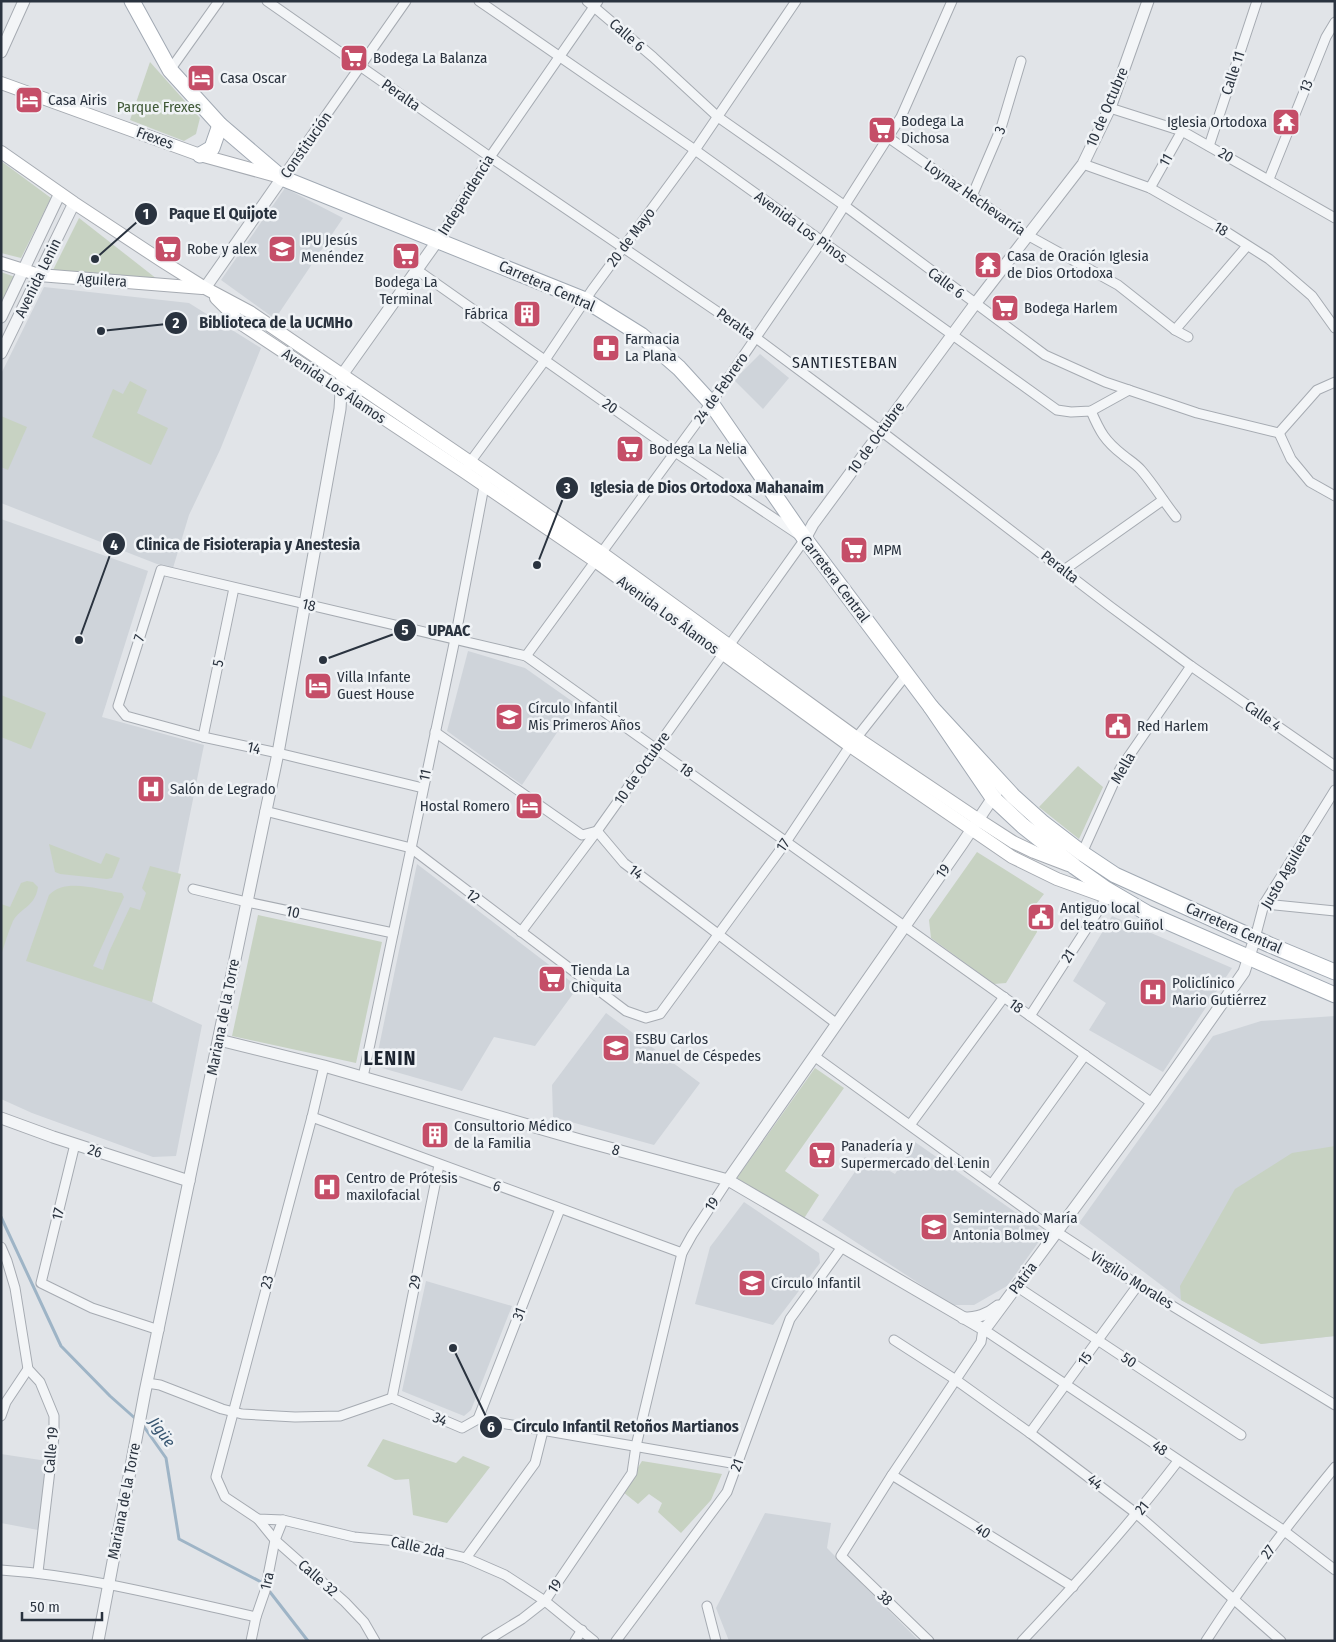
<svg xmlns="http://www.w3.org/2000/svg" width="1336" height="1642" font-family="'Fira Sans Condensed',sans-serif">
<rect width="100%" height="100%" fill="#e1e4e8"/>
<!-- built -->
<g fill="#cfd4da">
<polygon points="285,188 343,218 275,319 221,280"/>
<polygon points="44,287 189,303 261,348 220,450 189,515 173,568 157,564 1,503 1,374"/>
<polygon points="760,354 789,378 763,409 734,380"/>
<polygon points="1,519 148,571 102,717 204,745 152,1002 202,1025 176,1156 153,1157 32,1113 1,1099"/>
<polygon points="468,651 525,668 576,704 522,785 447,731"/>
<polygon points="417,864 578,987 535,1046 494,1037 462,1091 375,1066"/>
<polygon points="1112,916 1232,968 1163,1072 1089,1030 1106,1003 1073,981"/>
<polygon points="606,1013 700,1083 654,1145 553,1117 552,1085"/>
<polygon points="1335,1016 1335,1336 1261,1344 1181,1300 1079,1223 1213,1036 1261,1021"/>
<polygon points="915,1142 1045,1233 1007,1286 974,1305 952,1305 822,1220 865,1157 895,1174"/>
<polygon points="744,1202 819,1253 820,1263 773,1325 695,1304 710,1247"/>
<polygon points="426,1281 512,1306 471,1410 464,1416 402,1391"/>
<polygon points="1,1454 47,1461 38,1530 1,1523"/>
<polygon points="765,1513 831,1523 827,1548 919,1641 729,1641 716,1608"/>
</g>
<!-- green -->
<g fill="#c7d2c2">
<polygon points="150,62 200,118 196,134 184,141 130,120"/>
<polygon points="1,161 51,198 21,258 1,253"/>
<polygon points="79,218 157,279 52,272"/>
<polygon points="1,272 15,277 1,307"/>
<polygon points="130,381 147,390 137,413 168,428 151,465 92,437 113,389 123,394"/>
<polygon points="1,416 27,427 8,470 1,467"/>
<polygon points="1,695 46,713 31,749 1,737"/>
<polygon points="1078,766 1103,787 1079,839 1039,807"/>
<polygon points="49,844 101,864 106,853 120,858 112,878 107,879 60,874 55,872"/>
<polygon points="977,852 1044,894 1033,908 1037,932 1006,983 994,984 931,938 929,920"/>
<path d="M150 866 181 874 152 1002 26 961 49 895C65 877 100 890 122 893L124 897 93 966 103 970 109 952 130 907 140 910 146 893 142 888Z"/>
<path d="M27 881 33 882 38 887C35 907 20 908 13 921 8 932 5 944 1 955V904L10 907 21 883Z"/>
<polygon points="258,915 382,942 356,1063 232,1036"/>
<polygon points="815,1068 844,1088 785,1171 819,1195 803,1220 737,1178"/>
<polygon points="1335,1146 1335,1336 1261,1344 1181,1300 1180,1286 1235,1189 1292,1153"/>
<polygon points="383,1439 456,1463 463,1456 490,1467 447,1523 413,1515 409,1479 395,1480 367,1466"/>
<polygon points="642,1461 722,1474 711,1500 681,1533 658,1512 662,1503 649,1494 638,1504 623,1492"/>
</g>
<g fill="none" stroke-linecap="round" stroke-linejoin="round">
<!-- stream -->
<g stroke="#9eb4c6" stroke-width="3">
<polyline points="1,1217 61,1346 110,1396 137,1420"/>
<polyline points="142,1424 166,1458 179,1539 263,1583 308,1641"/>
</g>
<defs>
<g id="minor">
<polyline points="267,1 490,157 756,338 881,431 1111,607 1191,666 1335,766"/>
<polyline points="479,1 695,150 1057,410 1071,412 1091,411 1129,390"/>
<polyline points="587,1 653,57 718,117 845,206 1045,355 1105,382 1197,413 1279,433"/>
<polyline points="170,70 219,1"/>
<polyline points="1110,108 1182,131 1335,218"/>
<polyline points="889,138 1029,236 1118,285 1175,330 1188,337"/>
<polyline points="1209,146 1257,1"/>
<polyline points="1083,164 1150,188 1225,231 1269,259 1312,296 1335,328"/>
<polyline points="282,178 406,1"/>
<polyline points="1269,179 1326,37 1335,22"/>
<polyline points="1150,188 1182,131"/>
<polyline points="972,196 1001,128 1021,61"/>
<polyline points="438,240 490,157 598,1"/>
<polyline points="417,270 675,452 805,539 597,831 521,932"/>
<polyline points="1175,330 1247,246"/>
<path d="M1091 411C1100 432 1105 441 1123 455 1129 460 1136 464 1141 470 1154 485 1164 502 1176 517"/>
<polyline points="1279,433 1291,459 1310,482 1335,496"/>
<polyline points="1279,433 1317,390 1335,382"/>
<polyline points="468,465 545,360 592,290 695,150 796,1"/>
<polyline points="1064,570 1163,500"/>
<polyline points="526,656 711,403 822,241 901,117 952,1"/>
<polyline points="435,732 582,835 597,831 624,863 837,1024"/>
<polyline points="203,737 234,588"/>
<polyline points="423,788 278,753 203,737 126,716 118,706 161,570 526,656 1152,1103"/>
<polyline points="265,811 411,848 626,1011 646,1018 660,1014 786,842 850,746 906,675"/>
<polyline points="1082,853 1120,769 1191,666"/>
<polyline points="193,889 247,902 393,933"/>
<polyline points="1264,904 1335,911"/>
<polyline points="1255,938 1264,904 1335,790"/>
<polyline points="1030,1016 1107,897"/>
<polyline points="814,1056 1057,1232 1138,1285 1335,1405"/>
<polyline points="324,1066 312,1117 216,1477 225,1497 258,1519 283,1520 354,1537 397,1541 466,1558 505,1575 545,1601 594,1641"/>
<polyline points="363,1077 455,639 485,481"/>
<polyline points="312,1117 682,1253"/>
<polyline points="910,1125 1004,997"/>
<polyline points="75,1144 41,1283 92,1308 159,1330"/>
<polyline points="992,1184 1085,1055"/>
<polyline points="1,1247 7,1261 15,1288 28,1369 40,1382 54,1416 54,1436 38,1572"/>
<polyline points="1016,1286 1241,1435"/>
<polyline points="894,1340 956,1380 1030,1433 1137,1514 1281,1641"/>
<polyline points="147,1383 160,1385 222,1409 242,1414 295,1417 340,1416 392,1398 462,1428 478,1419 737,1464"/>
<polyline points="392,1398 439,1165"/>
<polyline points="1,1416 6,1402 28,1369"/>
<polyline points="478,1419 560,1209"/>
<polyline points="1030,1433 1138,1285"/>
<polyline points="892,1475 1073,1587"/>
<polyline points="258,1519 275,1540 345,1602 364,1622 375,1641"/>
<polyline points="466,1558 535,1463 543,1431"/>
<path d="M1 1570C88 1576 171 1598 256 1617"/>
<polyline points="707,1606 716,1641"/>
<polyline points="251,1641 256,1617 265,1591 275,1540 283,1520"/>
<polyline points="486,1641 522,1619 545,1601 632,1473 636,1446 682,1253 692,1235 728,1180"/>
<polyline points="575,1641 582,1630"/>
<polyline points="616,1641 727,1492 790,1319 842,1247"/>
<polyline points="929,1641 841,1556 892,1475 981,1342 983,1329 1283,1530 1335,1570"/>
<path d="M1022 1641C1077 1583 1130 1524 1178 1461"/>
<path d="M1206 1641C1245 1580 1289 1523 1335 1467"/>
</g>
<g id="tertiary">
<polyline points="1,52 24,1"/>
<polyline points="205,288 282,178"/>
<polyline points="1,317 60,193"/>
<polyline points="1,353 74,203"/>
<polyline points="805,539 813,524 975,304 1083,164 1110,108 1148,1"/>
<polyline points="219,1040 324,1066 580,1140 728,1180 983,1329 988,1325 1152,1103 1244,972 1255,938"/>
<polyline points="1,1118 53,1137 189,1181"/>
<polyline points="728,1180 962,844 996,793"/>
<path d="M963 1318C977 1318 987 1315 998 1306"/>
<polyline points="98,1641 145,1392 278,753 340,409 342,375 438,240"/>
</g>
<g id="secondary">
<polyline points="1,83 200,155 280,177"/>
<polyline points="1,152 74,203 162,261 205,288 250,312 488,474 602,553 857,738 979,820 1013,842 1034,852 1068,865"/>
<polyline points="1,263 39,275 202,288"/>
<polyline points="216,298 243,325 463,471 595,561 850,746 1012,857 1057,879 1115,900"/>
</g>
<g id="primary">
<polyline points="132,1 170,70 220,125 282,178 585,300 641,335 679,368 711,403 805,539 931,707"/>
<polyline points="200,155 212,148 220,125"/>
<polyline points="1335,972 1270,945 1115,875 1082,853 1043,823 1013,796 931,707 993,798 1023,826 1075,867 1106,889 1147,913 1335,995"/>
</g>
</defs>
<!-- minor casing -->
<use href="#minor" stroke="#a6abb2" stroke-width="11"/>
<!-- tertiary casing -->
<use href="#tertiary" stroke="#a6abb2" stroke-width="13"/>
<!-- secondary casing -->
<use href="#secondary" stroke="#a6abb2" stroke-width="14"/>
<!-- primary casing -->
<use href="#primary" stroke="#a1a9b3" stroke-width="17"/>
<!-- minor -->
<use href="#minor" stroke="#f3f5f7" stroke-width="9"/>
<!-- tertiary -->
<use href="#tertiary" stroke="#f3f5f7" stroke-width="11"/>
<!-- secondary -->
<use href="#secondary" stroke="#fff" stroke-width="12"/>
<!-- primary -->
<use href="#primary" stroke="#fff" stroke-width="15"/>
</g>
<!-- icons -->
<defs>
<symbol id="supermarket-square" viewBox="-11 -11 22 22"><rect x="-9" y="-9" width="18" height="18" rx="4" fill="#c54e68" stroke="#f0f3f6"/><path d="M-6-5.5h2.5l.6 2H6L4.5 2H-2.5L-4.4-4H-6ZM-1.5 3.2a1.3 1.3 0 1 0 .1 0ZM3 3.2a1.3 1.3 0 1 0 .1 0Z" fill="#fff"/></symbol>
<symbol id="hotel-square" viewBox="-11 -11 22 22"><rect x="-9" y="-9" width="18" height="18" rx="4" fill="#c54e68" stroke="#f0f3f6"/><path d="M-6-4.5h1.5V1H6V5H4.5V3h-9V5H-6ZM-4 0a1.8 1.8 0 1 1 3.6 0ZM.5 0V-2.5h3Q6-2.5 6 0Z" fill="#fff"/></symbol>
<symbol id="temple-square" viewBox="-11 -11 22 22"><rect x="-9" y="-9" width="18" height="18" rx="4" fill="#c54e68" stroke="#f0f3f6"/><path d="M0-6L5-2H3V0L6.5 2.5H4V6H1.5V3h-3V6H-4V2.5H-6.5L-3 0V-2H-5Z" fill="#fff"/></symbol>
<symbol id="school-square" viewBox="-11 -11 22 22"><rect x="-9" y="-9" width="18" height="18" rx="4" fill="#c54e68" stroke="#f0f3f6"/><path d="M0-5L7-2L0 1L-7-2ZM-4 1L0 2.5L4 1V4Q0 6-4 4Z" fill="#fff"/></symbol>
<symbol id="building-square" viewBox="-11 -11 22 22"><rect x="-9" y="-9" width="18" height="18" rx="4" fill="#c54e68" stroke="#f0f3f6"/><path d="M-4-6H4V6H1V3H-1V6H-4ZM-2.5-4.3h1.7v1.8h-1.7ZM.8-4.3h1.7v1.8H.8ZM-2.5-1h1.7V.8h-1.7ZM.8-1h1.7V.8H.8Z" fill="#fff"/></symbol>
<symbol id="pharmacy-square" viewBox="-11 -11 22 22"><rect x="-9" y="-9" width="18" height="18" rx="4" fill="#c54e68" stroke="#f0f3f6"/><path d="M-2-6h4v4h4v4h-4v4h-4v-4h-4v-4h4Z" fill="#fff"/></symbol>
<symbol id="civic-square" viewBox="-11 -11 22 22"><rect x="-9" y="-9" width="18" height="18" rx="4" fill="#c54e68" stroke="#f0f3f6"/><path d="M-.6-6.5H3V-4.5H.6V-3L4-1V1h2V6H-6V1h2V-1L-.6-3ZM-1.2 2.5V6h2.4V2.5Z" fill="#fff"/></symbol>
<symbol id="hospital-square" viewBox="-11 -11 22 22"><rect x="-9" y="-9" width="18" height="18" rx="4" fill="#c54e68" stroke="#f0f3f6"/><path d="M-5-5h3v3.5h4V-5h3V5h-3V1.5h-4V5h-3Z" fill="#fff"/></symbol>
</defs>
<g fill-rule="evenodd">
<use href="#supermarket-square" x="338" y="42" width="32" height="32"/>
<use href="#hotel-square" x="185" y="62" width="32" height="32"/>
<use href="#hotel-square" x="13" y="84" width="32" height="32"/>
<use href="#temple-square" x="1270" y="106" width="32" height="32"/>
<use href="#supermarket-square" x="866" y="114" width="32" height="32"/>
<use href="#supermarket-square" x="152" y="233" width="32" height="32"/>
<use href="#school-square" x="266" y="233" width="32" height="32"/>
<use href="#supermarket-square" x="390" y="240" width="32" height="32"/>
<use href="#temple-square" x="972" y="249" width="32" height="32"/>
<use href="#supermarket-square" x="989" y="292" width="32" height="32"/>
<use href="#building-square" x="511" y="298" width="32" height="32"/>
<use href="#pharmacy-square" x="590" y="332" width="32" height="32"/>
<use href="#supermarket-square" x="614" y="433" width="32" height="32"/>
<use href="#supermarket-square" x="838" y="534" width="32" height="32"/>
<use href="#hotel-square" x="302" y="670" width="32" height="32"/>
<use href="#school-square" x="493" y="701" width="32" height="32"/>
<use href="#civic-square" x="1102" y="710" width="32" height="32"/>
<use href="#hospital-square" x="135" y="773" width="32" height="32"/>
<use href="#hotel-square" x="513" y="790" width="32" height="32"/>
<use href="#civic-square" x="1025" y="901" width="32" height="32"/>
<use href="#supermarket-square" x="536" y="963" width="32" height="32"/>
<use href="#hospital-square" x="1137" y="976" width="32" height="32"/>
<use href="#school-square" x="600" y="1032" width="32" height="32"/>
<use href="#building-square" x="419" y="1119" width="32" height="32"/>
<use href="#supermarket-square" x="806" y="1139" width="32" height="32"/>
<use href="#hospital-square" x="311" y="1171" width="32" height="32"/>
<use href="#school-square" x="918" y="1211" width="32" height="32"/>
<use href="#school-square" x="736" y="1267" width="32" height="32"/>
</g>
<g text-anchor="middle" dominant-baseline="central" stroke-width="5" stroke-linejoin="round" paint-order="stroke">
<!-- street labels -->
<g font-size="15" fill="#2a333f" stroke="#f0f3f6">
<text transform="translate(627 35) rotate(41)">Calle 6</text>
<text transform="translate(1233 73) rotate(-72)">Calle 11</text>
<text transform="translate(1306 86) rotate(-67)">13</text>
<text transform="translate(401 95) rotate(35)">Peralta</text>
<text transform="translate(1107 107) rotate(-67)">10 de Octubre</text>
<text transform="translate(1000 130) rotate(-69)">3</text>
<text transform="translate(155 138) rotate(20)">Frexes</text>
<text transform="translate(306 145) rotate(-55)">Constitución</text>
<text transform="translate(1226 155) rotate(30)">20</text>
<text transform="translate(1166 160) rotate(-61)">11</text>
<text transform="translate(466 195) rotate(-58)">Independencia</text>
<text transform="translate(975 198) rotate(35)">Loynaz Hechevarría</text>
<text transform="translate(801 227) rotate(36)">Avenida Los Pinos</text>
<text transform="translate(1221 229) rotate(31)">18</text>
<text transform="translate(631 237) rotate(-53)">20 de Mayo</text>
<text transform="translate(38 278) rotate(-64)">Avenida Lenin</text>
<text transform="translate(102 280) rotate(4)">Aguilera</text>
<text transform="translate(946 283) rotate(37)">Calle 6</text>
<text transform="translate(547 286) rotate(24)">Carretera Central</text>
<text transform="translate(736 324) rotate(35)">Peralta</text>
<text transform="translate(334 386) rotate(34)">Avenida Los Álamos</text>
<text transform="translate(721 388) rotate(-55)">24 de Febrero</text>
<text transform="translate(610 406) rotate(35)">20</text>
<text transform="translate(876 438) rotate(-54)">10 de Octubre</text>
<text transform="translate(1060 567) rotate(38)">Peralta</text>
<text transform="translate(835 579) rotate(53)">Carretera Central</text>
<text transform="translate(309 605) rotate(13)">18</text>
<text transform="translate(668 615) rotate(36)">Avenida Los Álamos</text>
<text transform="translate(139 638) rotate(-73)">7</text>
<text transform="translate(218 663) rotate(-78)">5</text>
<text transform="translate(1263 716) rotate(35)">Calle 4</text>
<text transform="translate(254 748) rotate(12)">14</text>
<text transform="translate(642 768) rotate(-55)">10 de Octubre</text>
<text transform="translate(1123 768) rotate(-60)">Mella</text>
<text transform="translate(686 770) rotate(36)">18</text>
<text transform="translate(425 775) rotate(-78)">11</text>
<text transform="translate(783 845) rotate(-55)">17</text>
<text transform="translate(943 871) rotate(-55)">19</text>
<text transform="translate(1286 871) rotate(-60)">Justo Aguilera</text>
<text transform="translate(636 872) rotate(37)">14</text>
<text transform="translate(473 896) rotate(37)">12</text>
<text transform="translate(293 912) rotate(12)">10</text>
<text transform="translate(1234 928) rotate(24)">Carretera Central</text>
<text transform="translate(1068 956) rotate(-57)">21</text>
<text transform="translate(1016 1006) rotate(36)">18</text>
<text transform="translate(223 1017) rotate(-79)">Mariana de la Torre</text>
<text transform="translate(616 1150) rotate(15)">8</text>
<text transform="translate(95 1151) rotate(18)">26</text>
<text transform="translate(497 1186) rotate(20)">6</text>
<text transform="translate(712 1204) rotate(-57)">19</text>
<text transform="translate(58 1214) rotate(-76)">17</text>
<text transform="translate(1023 1278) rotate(-53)">Patria</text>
<text transform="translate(1132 1280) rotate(32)">Virgilio Morales</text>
<text transform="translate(267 1282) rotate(-75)">23</text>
<text transform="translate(415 1282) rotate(-79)">29</text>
<text transform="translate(519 1314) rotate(-69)">31</text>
<text transform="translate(1085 1359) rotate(-54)">15</text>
<text transform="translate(1129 1360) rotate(34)">50</text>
<text transform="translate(440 1419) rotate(23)">34</text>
<text transform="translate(1160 1448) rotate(34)">48</text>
<text transform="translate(51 1450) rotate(-85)">Calle 19</text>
<text transform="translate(737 1465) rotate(-70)">21</text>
<text transform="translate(1095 1482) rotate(37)">44</text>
<text transform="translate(124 1501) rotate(-79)">Mariana de la Torre</text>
<text transform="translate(1142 1508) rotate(-51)">21</text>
<text transform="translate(983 1531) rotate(32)">40</text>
<text transform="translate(418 1547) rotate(12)">Calle 2da</text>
<text transform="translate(1268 1552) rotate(-54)">27</text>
<text transform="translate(318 1578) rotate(41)">Calle 32</text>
<text transform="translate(267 1581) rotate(-77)">1ra</text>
<text transform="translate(555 1586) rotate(-57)">19</text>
<text transform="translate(885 1598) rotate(44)">38</text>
</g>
<!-- poi labels -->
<g font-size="15" fill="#2a333f" stroke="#f0f3f6" text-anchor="start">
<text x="373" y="58">Bodega La Balanza</text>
<text x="220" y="78">Casa Oscar</text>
<text x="48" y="100">Casa Airis</text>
<text x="901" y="121">Bodega La<tspan x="901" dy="17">Dichosa</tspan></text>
<text x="1267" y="122" text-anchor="end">Iglesia Ortodoxa</text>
<text x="301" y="240">IPU Jesús<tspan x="301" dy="17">Menéndez</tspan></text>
<text x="187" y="249">Robe y alex</text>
<text x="1007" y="256">Casa de Oración Iglesia<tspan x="1007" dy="17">de Dios Ortodoxa</tspan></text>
<text x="406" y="282" text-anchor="middle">Bodega La<tspan x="406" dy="17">Terminal</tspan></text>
<text x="1024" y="308">Bodega Harlem</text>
<text x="508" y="314" text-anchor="end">Fábrica</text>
<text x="625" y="339">Farmacia<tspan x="625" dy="17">La Plana</tspan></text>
<text x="649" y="449">Bodega La Nelia</text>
<text x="873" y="550">MPM</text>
<text x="337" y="677">Villa Infante<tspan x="337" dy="17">Guest House</tspan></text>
<text x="528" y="708">Círculo Infantil<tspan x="528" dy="17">Mis Primeros Años</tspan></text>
<text x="1137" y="726">Red Harlem</text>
<text x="170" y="789">Salón de Legrado</text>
<text x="510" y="806" text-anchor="end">Hostal Romero</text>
<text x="1060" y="908">Antiguo local<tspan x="1060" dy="17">del teatro Guiñol</tspan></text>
<text x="571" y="970">Tienda La<tspan x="571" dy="17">Chiquita</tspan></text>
<text x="1172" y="983">Policlínico<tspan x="1172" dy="17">Mario Gutiérrez</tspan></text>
<text x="635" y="1039">ESBU Carlos<tspan x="635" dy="17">Manuel de Céspedes</tspan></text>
<text x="454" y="1126">Consultorio Médico<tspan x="454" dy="17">de la Familia</tspan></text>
<text x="841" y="1146">Panadería y<tspan x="841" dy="17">Supermercado del Lenin</tspan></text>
<text x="346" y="1178">Centro de Prótesis<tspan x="346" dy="17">maxilofacial</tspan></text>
<text x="953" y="1218">Seminternado María<tspan x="953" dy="17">Antonia Bolmey</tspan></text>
<text x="771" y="1283">Círculo Infantil</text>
</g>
<!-- park labels -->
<g font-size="15" fill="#415a38" stroke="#f0f3f6">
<text x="159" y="107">Parque Frexes</text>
</g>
<!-- neighbourhood labels -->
<g font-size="16" letter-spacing="1" fill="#1c2430" stroke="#f0f3f6">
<text x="845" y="362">SANTIESTEBAN</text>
</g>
<!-- water labels -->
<g font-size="16" font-style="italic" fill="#375570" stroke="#f0f3f6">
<text transform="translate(162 1432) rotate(54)">Jigüe</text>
</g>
<!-- district labels -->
<g font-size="20" font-weight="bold" letter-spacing="1" fill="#1c2430" stroke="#f0f3f6">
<text x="390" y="1058">LENIN</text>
</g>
</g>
<!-- callouts -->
<path fill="none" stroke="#2a333f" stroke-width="2" d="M95 259L146 214M101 331L176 323M537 565L567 488M79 640L114 544M323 660L405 630M453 1348L491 1427"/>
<g fill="#2a333f" stroke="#f0f3f6" stroke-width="2">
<circle cx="95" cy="259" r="5"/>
<circle cx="101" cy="331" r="5"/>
<circle cx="537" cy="565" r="5"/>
<circle cx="79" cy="640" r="5"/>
<circle cx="323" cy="660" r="5"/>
<circle cx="453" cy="1348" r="5"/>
<circle cx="146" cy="214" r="12"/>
<circle cx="176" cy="323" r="12"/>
<circle cx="567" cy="488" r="12"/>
<circle cx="114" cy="544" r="12"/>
<circle cx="405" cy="630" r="12"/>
<circle cx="491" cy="1427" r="12"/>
</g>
<g font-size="15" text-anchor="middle" font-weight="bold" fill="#fff">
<text x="146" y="219">1</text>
<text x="176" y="328">2</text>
<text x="567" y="493">3</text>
<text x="114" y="550">4</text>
<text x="405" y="635">5</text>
<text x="491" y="1432">6</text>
</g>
<g font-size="16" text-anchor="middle" font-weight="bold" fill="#2a333f" stroke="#f0f3f6" stroke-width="5" stroke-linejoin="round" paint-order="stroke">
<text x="223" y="219">Paque El Quijote</text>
<text x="276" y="328">Biblioteca de la UCMHo</text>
<text x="707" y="493">Iglesia de Dios Ortodoxa Mahanaim</text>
<text x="248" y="550">Clinica de Fisioterapia y Anestesia</text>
<text x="449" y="636">UPAAC</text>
<text x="626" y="1432">Círculo Infantil Retoños Martianos</text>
</g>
<!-- border -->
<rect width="1336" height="1642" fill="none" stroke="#2a333f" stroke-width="5"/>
<!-- scale -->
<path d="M22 1612v8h80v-8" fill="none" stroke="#2a333f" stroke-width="2.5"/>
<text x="30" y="1612" font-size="15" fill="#2a333f" stroke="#f0f3f6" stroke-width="4" paint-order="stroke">50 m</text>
</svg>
